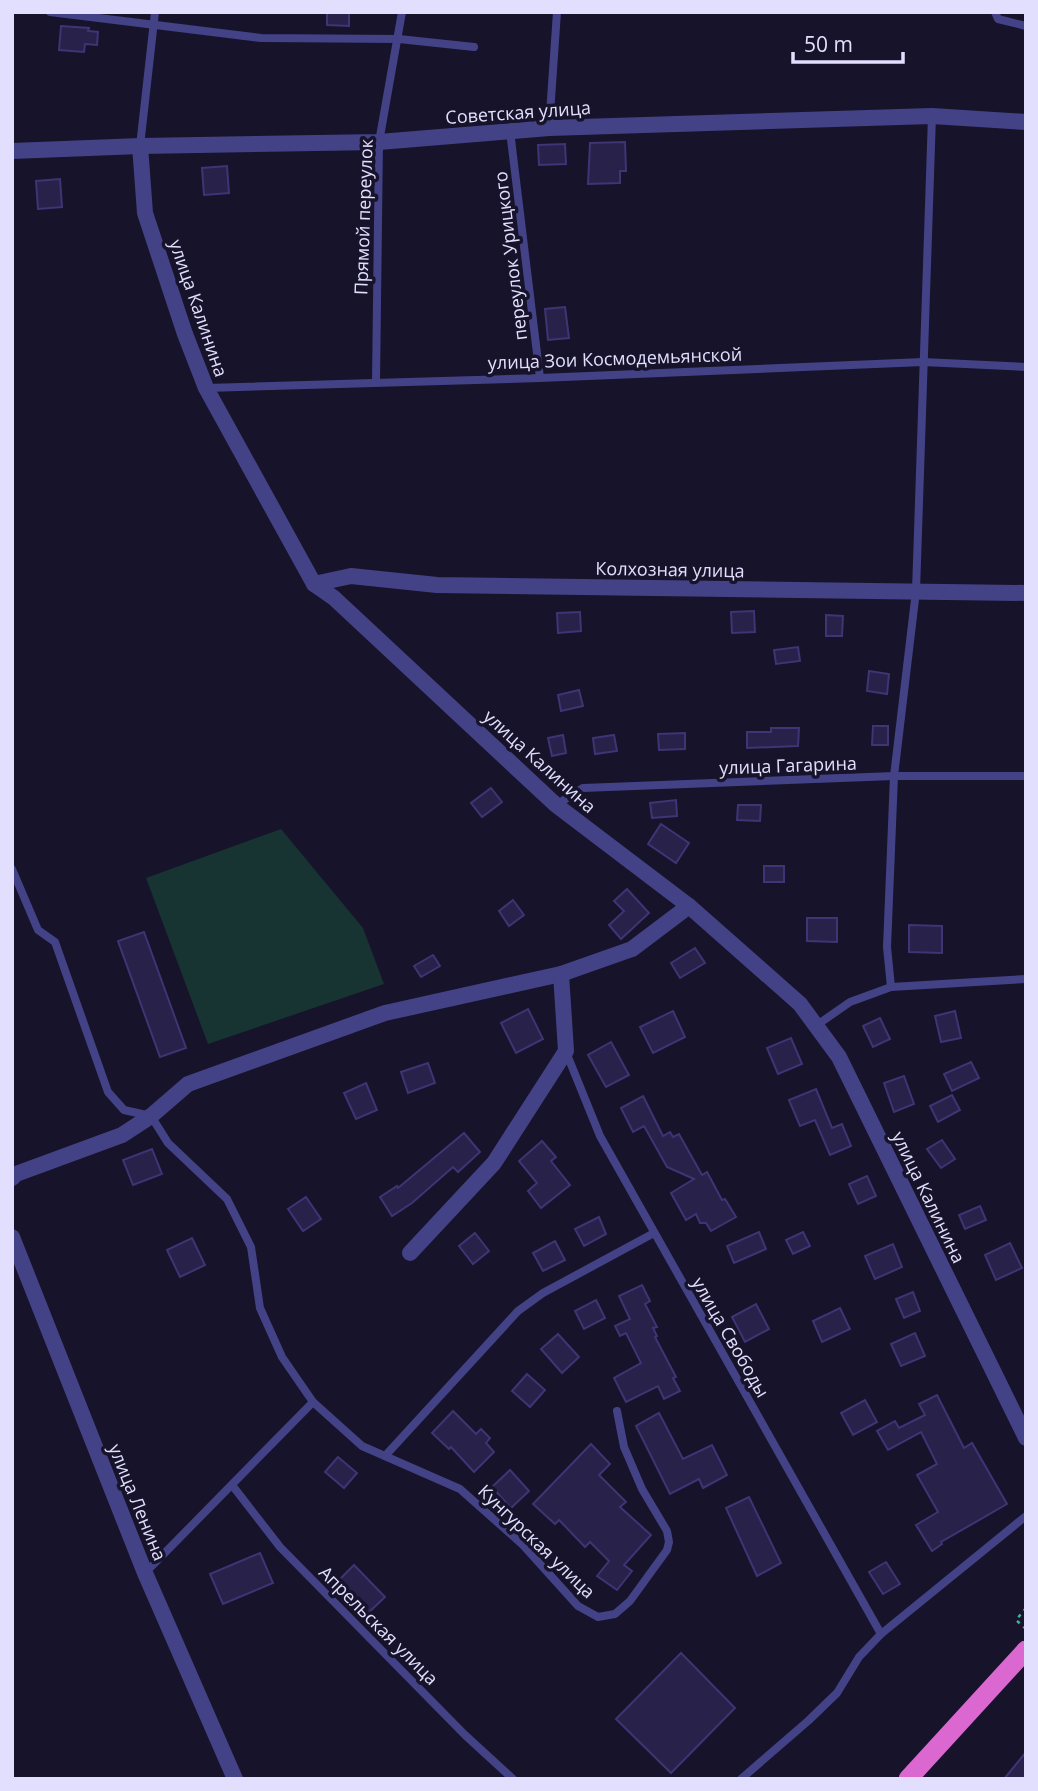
<svg xmlns="http://www.w3.org/2000/svg" width="1038" height="1791" font-family="'Open Sans',sans-serif">
<rect width="100%" height="100%" fill="#17132a"/>
<!-- green -->
<polygon fill="#173432" points="281,829 363,928 384,984 208,1044 146,878"/>
<!-- building -->
<g fill="#28214a" stroke="#3f3474" stroke-width="2">
<polygon points="327,12 349,12 349,26 327,25"/>
<polygon points="61,26 89,28 88,31 98,32 97,45 85,44 84,52 59,50"/>
<polygon points="625,142 626,171 620,171 620,183 588,184 590,143"/>
<polygon points="565,144 566,164 539,165 538,145"/>
<polygon points="227,166 229,193 204,195 202,168"/>
<polygon points="60,179 62,207 38,209 36,181"/>
<polygon points="565,307 569,338 548,340 545,309"/>
<polygon points="754,611 755,632 732,633 731,612"/>
<polygon points="580,612 581,631 558,633 557,613"/>
<polygon points="826,615 843,616 842,636 826,636"/>
<polygon points="798,647 800,661 776,664 774,650"/>
<polygon points="869,671 889,674 887,694 867,691"/>
<polygon points="579,690 583,706 561,711 558,695"/>
<polygon points="873,726 888,726 888,745 872,745"/>
<polygon points="771,728 799,728 798,746 747,748 747,732 771,732"/>
<polygon points="685,733 685,749 659,750 658,734"/>
<polygon points="563,735 566,753 552,756 548,738"/>
<polygon points="614,735 617,751 595,754 593,738"/>
<polygon points="491,788 502,802 482,817 471,803"/>
<polygon points="676,800 677,816 652,818 650,803"/>
<polygon points="738,805 761,805 760,821 737,820"/>
<polygon points="661,824 689,843 676,863 648,844"/>
<rect x="764" y="866" width="20" height="16"/>
<polygon points="627,889 649,913 621,939 609,925 624,911 614,901"/>
<polygon points="513,900 524,915 509,926 499,911"/>
<polygon points="807,918 837,918 837,942 807,941"/>
<polygon points="909,925 942,926 942,953 909,952"/>
<polygon points="144,932 186,1048 160,1057 118,941"/>
<polygon points="695,948 705,963 680,978 671,963"/>
<polygon points="433,955 440,966 421,977 414,966"/>
<polygon points="528,1009 543,1039 516,1053 501,1023"/>
<polygon points="673,1011 685,1037 653,1053 640,1027"/>
<polygon points="955,1011 961,1038 941,1042 935,1016"/>
<polygon points="880,1018 890,1039 873,1047 863,1026"/>
<polygon points="791,1038 802,1064 778,1074 767,1048"/>
<polygon points="611,1042 629,1075 606,1087 588,1055"/>
<polygon points="971,1062 979,1078 952,1091 944,1074"/>
<polygon points="428,1063 435,1083 408,1093 401,1072"/>
<polygon points="904,1076 914,1104 894,1112 884,1083"/>
<polygon points="366,1083 377,1110 356,1119 344,1093"/>
<polygon points="816,1089 832,1128 842,1124 851,1146 830,1155 815,1120 800,1126 789,1100"/>
<polygon points="952,1095 960,1110 938,1122 930,1106"/>
<polygon points="643,1096 663,1136 670,1132 673,1137 679,1134 702,1175 707,1172 722,1200 725,1199 736,1217 711,1231 706,1223 700,1223 696,1214 686,1220 671,1193 694,1179 667,1167 644,1126 633,1132 621,1108"/>
<polygon points="464,1133 480,1152 458,1172 453,1167 412,1203 392,1216 380,1197 397,1186 398,1188"/>
<polygon points="942,1140 955,1159 941,1168 927,1149"/>
<polygon points="542,1141 556,1157 551,1161 570,1185 541,1208 528,1191 537,1183 519,1161"/>
<polygon points="152,1149 162,1174 133,1185 123,1160"/>
<polygon points="867,1176 876,1196 858,1204 849,1184"/>
<polygon points="306,1197 321,1219 303,1231 288,1209"/>
<polygon points="980,1206 986,1220 965,1229 959,1215"/>
<polygon points="599,1217 606,1234 584,1246 575,1229"/>
<polygon points="759,1232 766,1249 734,1263 727,1246"/>
<polygon points="803,1232 810,1246 793,1254 786,1240"/>
<polygon points="475,1233 489,1251 473,1264 459,1246"/>
<polygon points="192,1238 205,1265 180,1277 167,1250"/>
<polygon points="555,1241 565,1260 543,1271 533,1253"/>
<polygon points="1010,1243 1022,1268 996,1280 985,1255"/>
<polygon points="893,1244 902,1267 875,1279 865,1256"/>
<polygon points="642,1285 650,1301 645,1304 657,1327 653,1328 657,1336 655,1337 676,1377 673,1378 680,1391 664,1399 658,1386 626,1402 614,1378 641,1363 626,1333 620,1336 615,1326 630,1319 619,1296"/>
<polygon points="913,1292 920,1311 904,1318 896,1299"/>
<polygon points="596,1300 605,1318 584,1329 575,1311"/>
<polygon points="756,1304 769,1329 745,1342 732,1317"/>
<polygon points="840,1308 850,1329 822,1342 813,1321"/>
<polygon points="915,1333 925,1356 901,1366 891,1344"/>
<polygon points="558,1334 579,1357 562,1373 541,1349"/>
<polygon points="527,1374 545,1390 530,1407 512,1391"/>
<polygon points="937,1395 964,1448 972,1443 1007,1504 941,1542 942,1544 932,1551 916,1525 938,1512 917,1475 937,1464 921,1432 888,1450 877,1431 895,1421 899,1428 925,1415 919,1404"/>
<polygon points="865,1400 877,1422 853,1435 841,1413"/>
<polygon points="453,1411 476,1434 481,1429 490,1438 486,1443 494,1452 474,1472 451,1447 449,1449 432,1433"/>
<polygon points="659,1413 683,1459 712,1445 727,1475 703,1488 699,1479 670,1494 636,1426"/>
<polygon points="591,1444 610,1464 599,1475 626,1502 620,1507 651,1535 624,1565 632,1571 617,1590 597,1576 609,1561 590,1542 585,1547 559,1520 555,1524 533,1504"/>
<polygon points="338,1457 357,1473 344,1488 325,1472"/>
<polygon points="510,1470 529,1491 511,1508 492,1487"/>
<polygon points="749,1497 781,1563 757,1576 726,1508"/>
<polygon points="260,1553 273,1583 223,1604 210,1574"/>
<polygon points="886,1562 900,1584 883,1594 869,1572"/>
<polygon points="354,1565 385,1597 365,1616 335,1584"/>
<polygon points="681,1653 735,1708 671,1773 616,1719"/>
<polygon points="1026,1752 1026,1779 1004,1779"/>
</g>
<g fill="none" stroke-linecap="round" stroke-linejoin="round">
<!-- path -->
<polyline stroke="#3ab5aa" stroke-width="2.5" stroke-dasharray="3.5 5" stroke-linecap="butt" points="1026,1608 1016,1620 1026,1629"/>
<!-- service -->
<g stroke="#434286" stroke-width="8">
<polyline points="50,12 261,38 399,39 474,47"/>
<polyline points="995,12 998,19 1026,26"/>
<polyline points="549,128 557,12"/>
<polyline points="510,131 540,378"/>
<polyline points="140,146 155,12"/>
<polyline points="376,382 379,142 402,12"/>
<polyline points="207,388 540,378 923,362 1026,367"/>
<polyline points="556,805 583,788 894,776 1026,776"/>
<polyline points="12,869 38,930 55,942 108,1092 124,1110 151,1116 168,1143 227,1199 251,1247 260,1308 282,1357 313,1402 362,1446 460,1489 523,1545 578,1606 598,1617 615,1614 630,1601 667,1550 669,1542 667,1531 642,1489 624,1447 617,1411"/>
<polyline points="891,987 887,947 894,776 916,591 932,116"/>
<polyline points="817,1025 850,1002 891,987 1026,979"/>
<polyline points="566,1052 600,1136 881,1634"/>
<polyline points="385,1456 518,1311 543,1293 654,1233"/>
<polyline points="232,1485 280,1547 465,1735 513,1779"/>
<polyline points="145,1573 313,1402"/>
<polyline points="741,1779 808,1721 837,1693 859,1657 881,1634 1026,1516"/>
</g>
<!-- minor -->
<g stroke="#434286" stroke-width="16">
<polyline points="140,146 145,213 185,334 206,388 314,584 334,598 556,805 689,906 800,1004 839,1057 1026,1438"/>
<polyline points="12,151 140,146 379,142 549,128 932,116 1026,122"/>
<polyline points="314,584 351,576 437,585 1026,593"/>
<polyline points="12,1178 16,1174 122,1135 151,1116 188,1084 385,1013 561,974 632,949 689,906"/>
<polyline points="12,1237 145,1573 235,1779"/>
<polyline points="410,1253 494,1163 566,1051 561,974"/>
</g>
<!-- trunk -->
<polyline stroke="#da68d0" stroke-width="19" points="908,1779 1026,1650"/>
</g>
<g text-anchor="middle" dominant-baseline="central" stroke-width="7" stroke-linejoin="round" paint-order="stroke">
<!-- street labels -->
<g font-size="18" fill="#e1dffd" stroke="#17132a">
<text transform="translate(518 112) rotate(-4)">Советская улица</text>
<text transform="translate(363 217) rotate(-88)">Прямой переулок</text>
<text transform="translate(510 256) rotate(-97)">переулок Урицкого</text>
<text transform="translate(199 308) rotate(71)">улица Калинина</text>
<text transform="translate(615 358) rotate(-2)">улица Зои Космодемьянской</text>
<text transform="translate(670 569) rotate(1)">Колхозная улица</text>
<text transform="translate(540 761) rotate(42)">улица Калинина</text>
<text transform="translate(788 765) rotate(-2)">улица Гагарина</text>
<text transform="translate(929 1197) rotate(64)">улица Калинина</text>
<text transform="translate(731 1337) rotate(60)">улица Свободы</text>
<text transform="translate(138 1502) rotate(68)">улица Ленина</text>
<text transform="translate(537 1541) rotate(44)">Кунгурская улица</text>
<text transform="translate(379 1625) rotate(45)">Апрельская улица</text>
</g>
</g>
<!-- border -->
<rect width="1038" height="1791" fill="none" stroke="#e1dffd" stroke-width="28"/>
<!-- scale -->
<path d="M793 52v10h110v-10" fill="none" stroke="#e1dffd" stroke-width="3.5"/>
<text x="804" y="52" font-size="21" fill="#e1dffd" stroke="#17132a" stroke-width="5" paint-order="stroke">50 m</text>
</svg>
